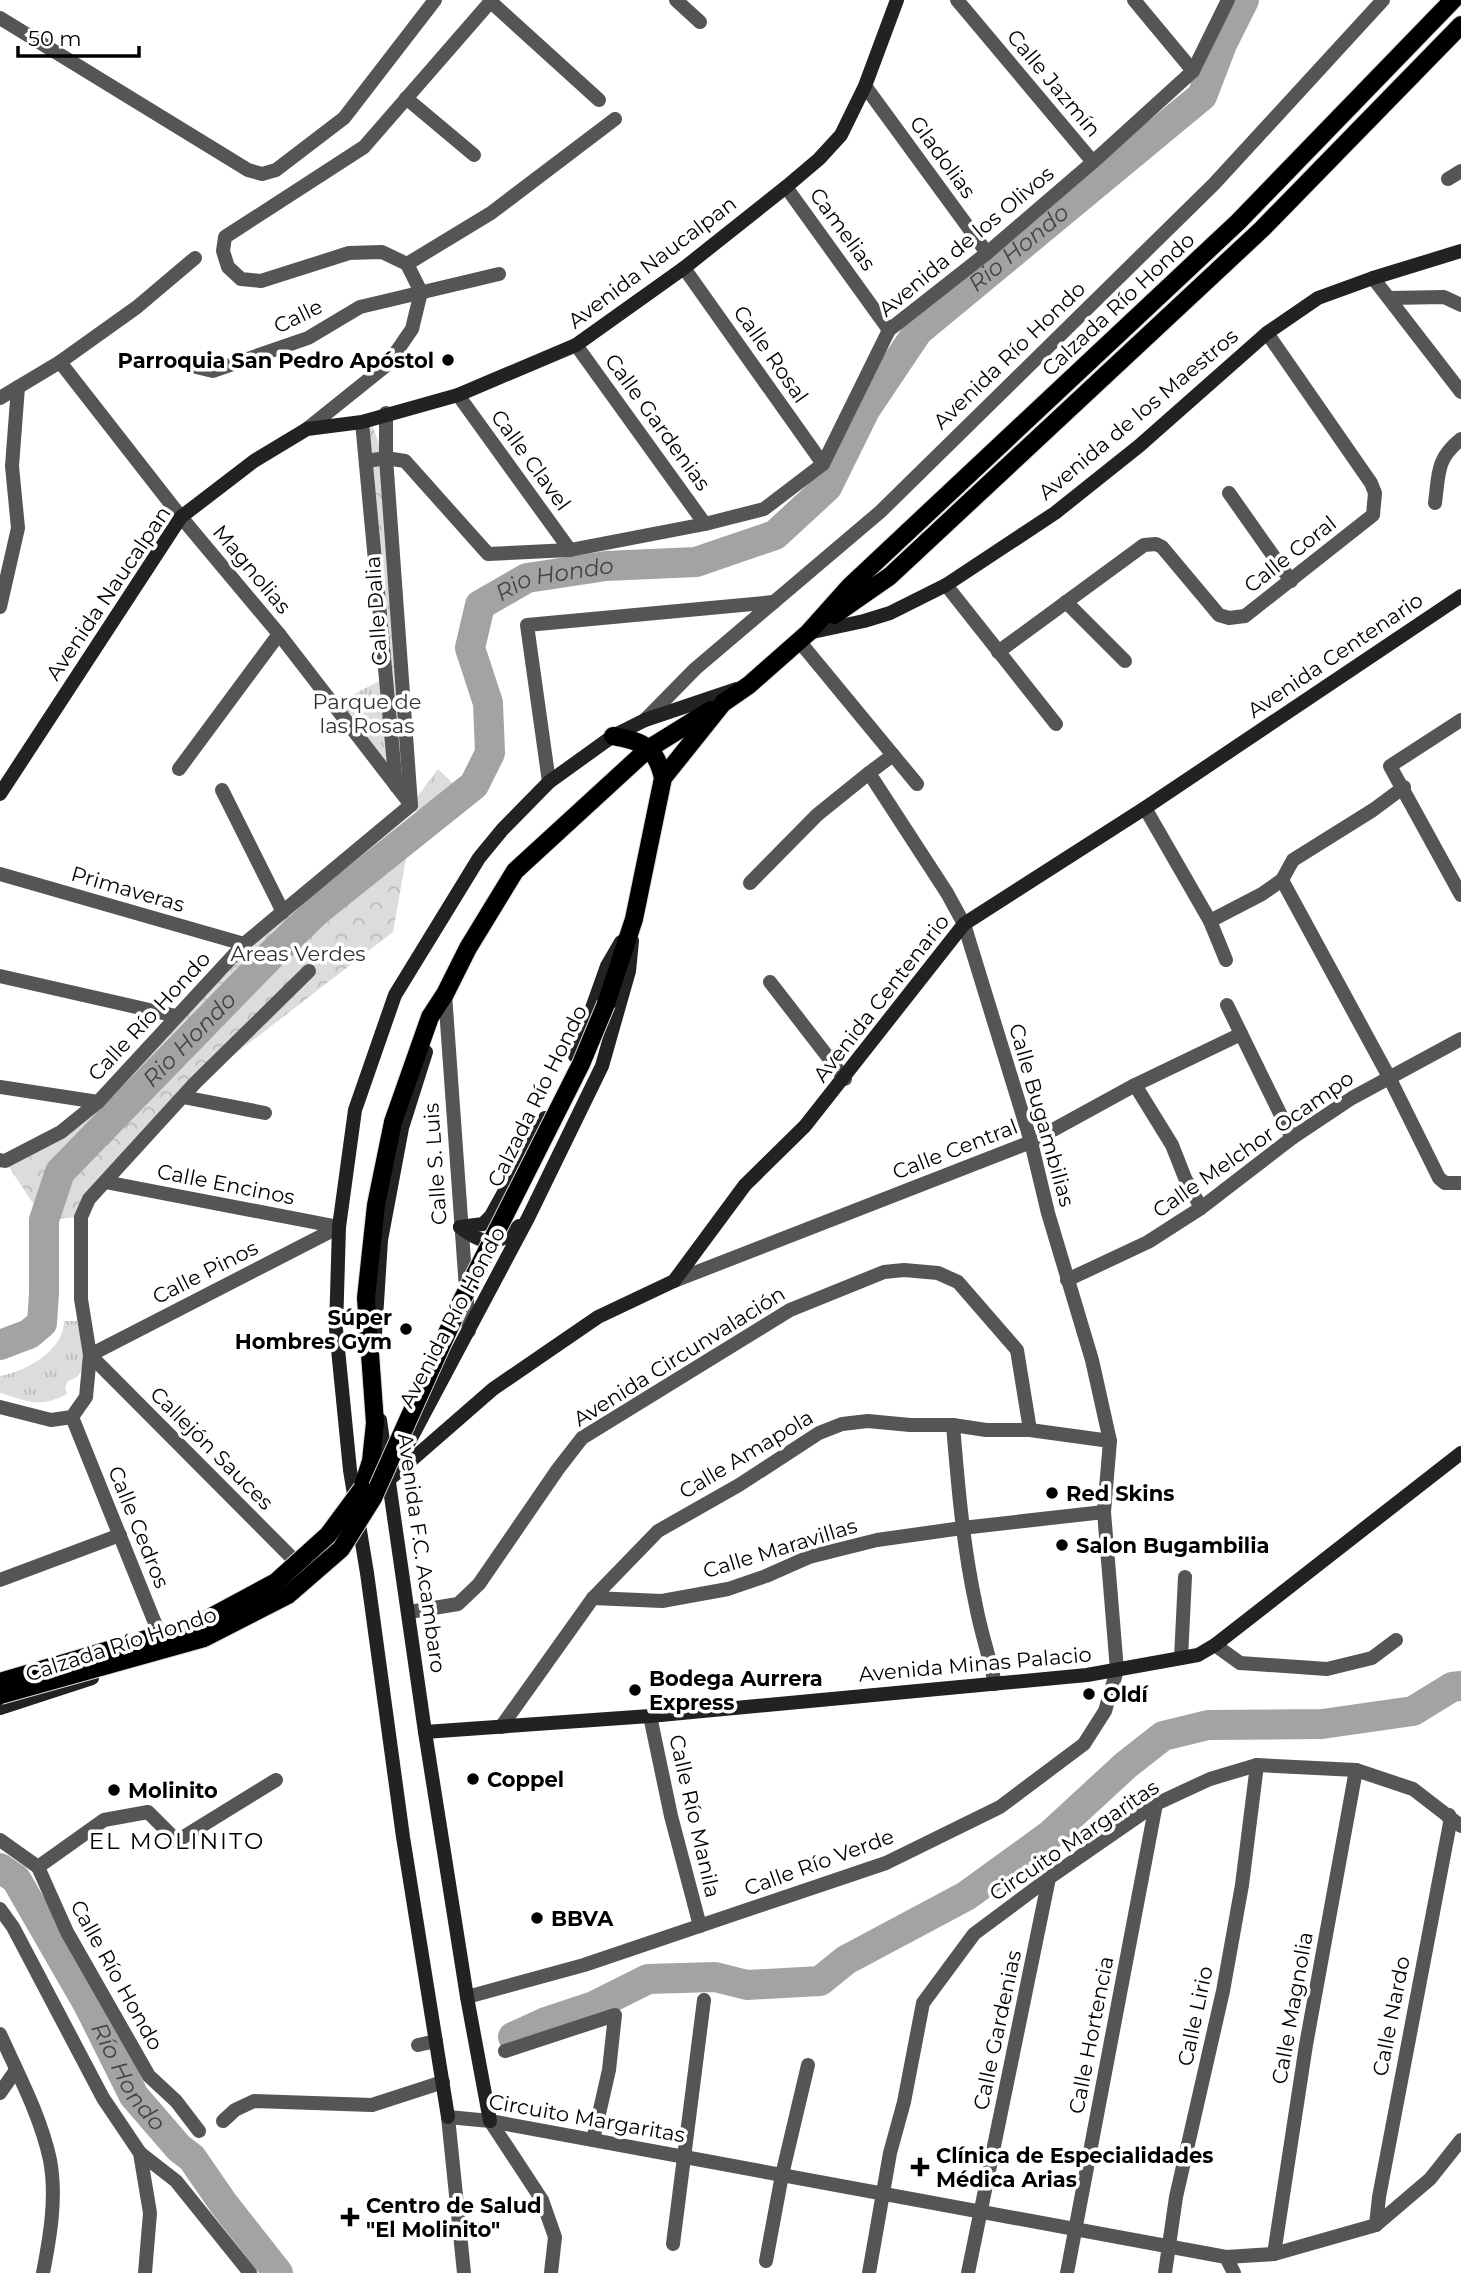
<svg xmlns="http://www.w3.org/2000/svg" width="1461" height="2273" font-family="Montserrat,sans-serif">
<defs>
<pattern id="grass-tufts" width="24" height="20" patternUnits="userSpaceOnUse" patternTransform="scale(1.75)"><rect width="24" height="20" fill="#dcdcdc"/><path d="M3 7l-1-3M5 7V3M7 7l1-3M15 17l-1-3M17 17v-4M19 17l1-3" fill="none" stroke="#bbb"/></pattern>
<pattern id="forest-crowns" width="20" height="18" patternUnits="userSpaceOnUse" patternTransform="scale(1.75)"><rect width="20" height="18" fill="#dcdcdc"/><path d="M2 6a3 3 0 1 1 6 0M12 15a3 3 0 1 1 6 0" fill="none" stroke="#bbb"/></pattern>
</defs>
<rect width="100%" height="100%" fill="#fff"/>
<!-- grass -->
<g fill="url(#grass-tufts)">
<polygon points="385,678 396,788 333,705"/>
<polygon points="438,769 462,792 428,821 411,805"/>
<path d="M64 1321H77C81 1339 94 1375 68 1381L65 1388 67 1394C38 1409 29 1401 0 1393V1376C27 1371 64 1350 64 1321Z"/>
</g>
<!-- forest -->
<g fill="url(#forest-crowns)">
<polygon points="369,417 385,460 411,805 396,789 385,677"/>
<polygon points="410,836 393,932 182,1095 80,1217 44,1220 5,1161 61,1132 283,912 395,850"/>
</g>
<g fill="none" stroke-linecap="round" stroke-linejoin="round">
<!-- river -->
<g stroke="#a3a3a3" stroke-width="30">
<path id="s1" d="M0 1345 29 1334 42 1323 44 1293V1220L60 1172 272 954 319 909 474 785 490 753 488 703 470 648 480 605 527 578 606 566 696 562 775 535 827 487 865 410 918 331 1202 96 1222 44 1244 0"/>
<path id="s2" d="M0 1868 16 1879 88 2004 134 2096 179 2148 192 2158 223 2203 278 2273"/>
<polyline points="513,2037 546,2022 594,2006 648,1979 715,1977 747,1985 820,1981 846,1960 966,1896 1050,1835 1126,1765 1163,1736 1208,1725 1322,1724 1413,1711 1452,1687 1461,1686"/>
</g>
<defs>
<g id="primary">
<polyline points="834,615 890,576 1262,229 1461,25"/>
<path d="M613 736C643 741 656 747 663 778"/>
<polyline points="606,1004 634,919 663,778 723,703 749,685 808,633 850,586 1238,222 1453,0"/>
<polyline points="362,1489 371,1461 375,1423 366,1298 376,1205 393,1122 430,1017 445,994 468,948 515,871 648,749 711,710"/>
</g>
</defs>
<!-- primary casing -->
<use href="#primary" stroke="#dbdbdb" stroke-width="20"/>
<!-- minor -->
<g stroke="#555" stroke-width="14">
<polyline points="676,0 700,22"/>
<polyline points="957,0 1093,162"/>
<polyline points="1134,0 1193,71"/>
<polyline points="491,2 599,100"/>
<polyline points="0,18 248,170 262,174 276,170 344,118 435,0"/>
<polyline points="865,86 987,253"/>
<polyline points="406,98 474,155"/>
<polyline points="1448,179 1461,171"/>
<polyline points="786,187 889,330"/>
<polyline points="407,264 491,213 615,119"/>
<polyline points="684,268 823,464"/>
<polyline points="1373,278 1461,392"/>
<polyline points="1389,298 1444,297 1461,305"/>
<polyline points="576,345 705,524"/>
<polyline points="60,362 181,517 279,634 411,805"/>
<polyline points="192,366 213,371 308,338 360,307 499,274"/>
<polyline points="458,395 570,550"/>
<polyline points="0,398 60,362 137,307 195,258"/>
<polyline points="386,413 386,458 411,805"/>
<polyline points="362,422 396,786"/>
<polyline points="307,429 388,364 412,329 421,292 407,264 382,252 349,253 261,281 241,279 228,267 223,251 225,237 364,147 492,0"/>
<polyline points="367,461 386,458 405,461 488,554 570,550 705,524 764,509 823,464 889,330 987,253 1093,162 1193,71 1228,0"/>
<polyline points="1229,493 1291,581"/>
<path d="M1435 503C1439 473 1436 459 1461 439"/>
<polyline points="946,585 1056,724"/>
<polyline points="1066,602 1125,661"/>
<polyline points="0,607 18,528 12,466 18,387"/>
<polyline points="998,652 1144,545 1156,544 1162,547 1219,615 1229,618 1245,616 1373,515 1375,493 1371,483 1267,333"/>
<polyline points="645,720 695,669 880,512 1214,184 1383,0"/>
<polyline points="1461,720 1390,766 1461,895"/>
<polyline points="893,755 917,784"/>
<polyline points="179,769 279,634"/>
<polyline points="549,782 527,625 774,602"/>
<polyline points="222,790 283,912"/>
<polyline points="1145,808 1210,921 1226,960"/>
<polyline points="0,874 244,944"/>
<polyline points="1282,880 1389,1077 1439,1178 1445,1183 1461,1183"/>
<polyline points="750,883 817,815 869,773"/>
<polyline points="1210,921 1262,894 1282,880 1293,860 1373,810 1404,787"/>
<polyline points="0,976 176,1016"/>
<polyline points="770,982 845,1079"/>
<polyline points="445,994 469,1331"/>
<polyline points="1227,1005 1292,1138"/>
<polyline points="1135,1085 1172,1145 1185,1178 1201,1208"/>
<polyline points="0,1087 98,1102"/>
<polyline points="183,1097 265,1113"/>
<polyline points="0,1160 5,1161 61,1132 98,1102 244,944 411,805"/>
<polyline points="105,1182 339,1227"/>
<polyline points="1067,1280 1148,1242 1201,1208 1292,1138 1352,1098 1461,1039"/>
<polyline points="674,1281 1031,1142 1135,1085 1241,1034"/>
<polyline points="0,1407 51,1420 72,1417 86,1397 90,1355 81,1299 81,1217 89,1199 195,1083 309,971"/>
<polyline points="72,1417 163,1643"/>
<path d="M953 1425C958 1486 963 1546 976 1606 981 1633 990 1658 995 1684"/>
<polyline points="304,1570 90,1355 339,1227"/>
<polyline points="0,1580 120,1535"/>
<polyline points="593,1598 662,1601 728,1589 766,1576 809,1557 877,1540 962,1528 1104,1512"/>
<polyline points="409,1612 458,1604 479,1584 558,1469 582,1438 790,1310 884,1272 904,1270 938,1273 958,1282 1017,1350 1030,1430"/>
<polyline points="1215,1645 1240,1663 1327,1669 1372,1658 1396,1640"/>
<polyline points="1181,1658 1185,1577"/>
<polyline points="650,1716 671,1816 700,1926"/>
<polyline points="501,1727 593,1598 658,1531 739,1485 819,1433 842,1424 868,1421 910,1425 953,1425 986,1430 1030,1430 1110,1441"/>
<polyline points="0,1840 38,1867 67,1932 149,2076 176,2101 199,2131"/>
<polyline points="38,1867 104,1820 148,1812 177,1841 276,1780"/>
<polyline points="467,1997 584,1965 886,1863 1000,1807 1084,1744 1105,1711 1117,1670 1104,1512 1110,1441 1092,1360 1048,1213 1031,1142 964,924 947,893 869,773 893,755 799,641"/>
<path d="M0 2034C18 2074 41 2117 50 2160 57 2197 50 2237 43 2273"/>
<polyline points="418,2045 436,2041"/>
<polyline points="505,2051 615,2015 609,2070 593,2140"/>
<polyline points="0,2093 16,2070"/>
<polyline points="448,2117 464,2273"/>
<polyline points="223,2121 235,2110 254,2101 372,2105 443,2082"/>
<polyline points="140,2153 176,2181 250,2273"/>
<polyline points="1376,2225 1379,2197 1450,1823 1449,1815"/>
<polyline points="673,2244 704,2000"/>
<polyline points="1274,2254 1306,2045 1356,1770"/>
<polyline points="1226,2257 1274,2254 1376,2225 1430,2179 1461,2140"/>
<polyline points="766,2261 782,2175 808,2065"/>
<polyline points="869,2273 890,2153 904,2102 923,2003 974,1934 1049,1878 1156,1804 1210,1779 1257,1765 1356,1770 1413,1789 1461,1826"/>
<polyline points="968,2273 1049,1878"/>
<polyline points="1067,2273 1156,1804"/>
<polyline points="1165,2273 1176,2197 1223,1991 1242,1885 1257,1765"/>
</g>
<!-- tertiary -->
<g stroke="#555" stroke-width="14">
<polyline points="0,1909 13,1927 103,2098 140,2153 150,2213 145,2273"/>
<polyline points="448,2117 490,2121 1226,2257 1234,2273"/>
<polyline points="490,2121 542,2200 555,2237 551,2273"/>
</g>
<!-- secondary -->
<g stroke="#222" stroke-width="14">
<polyline points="808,633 864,621 890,613 946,585 1055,513 1139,446 1267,333 1318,298 1373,278 1461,251"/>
<polyline points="0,794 181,517 254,461 307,429 362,422 458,395 576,345 684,268 786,187 819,159 841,135 865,86 897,0"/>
<polyline points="575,1056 607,966 621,942"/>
<polyline points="460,1227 483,1224 491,1216 545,1118"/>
<path d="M460 1227C483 1245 497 1248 519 1226"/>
<polyline points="375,1334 381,1240 402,1128 426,1052"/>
<polyline points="380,1420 425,1732 467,1997 490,2121"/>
<polyline points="393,1472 528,1218 602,1066 629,971 632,941"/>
<polyline points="376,1491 493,1389 598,1317 674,1281 745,1185 805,1126 964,924 1145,808 1461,596"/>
<polyline points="280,1587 304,1570 327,1545"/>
<polyline points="0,1708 92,1678"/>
<polyline points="425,1732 650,1716 1087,1675 1198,1655 1215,1645 1461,1453"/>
<polyline points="448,2117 403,1837 367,1573 350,1470 336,1329 339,1227 355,1110 395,995 479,858 502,830 549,782 613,736 645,720 737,689"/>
</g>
<!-- primary -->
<use href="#primary" stroke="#000" stroke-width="18"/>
<defs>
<g id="primary-bridge">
<polyline points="0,1682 198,1624 276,1582 328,1535 362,1489"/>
<polyline points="0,1695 204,1638 288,1595 341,1549 373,1498 460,1304 581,1064 606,1004"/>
</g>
</defs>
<!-- primary-bridge casing -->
<use href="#primary-bridge" stroke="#dbdbdb" stroke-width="20" stroke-linecap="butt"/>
<!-- primary-bridge -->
<use href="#primary-bridge" stroke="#000" stroke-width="18"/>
</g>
<!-- markers -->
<g fill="#000" stroke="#fff" stroke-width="2.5">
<circle cx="448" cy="360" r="7"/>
<circle cx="406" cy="1329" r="7"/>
<circle cx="1052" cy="1493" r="7"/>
<circle cx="1062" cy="1545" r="7"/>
<circle cx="635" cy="1690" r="7"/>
<circle cx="1089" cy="1694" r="7"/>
<circle cx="473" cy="1779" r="7"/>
<circle cx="114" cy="1790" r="7"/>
<circle cx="537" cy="1918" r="7"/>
<path d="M916.5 2156.5h7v7h7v7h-7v7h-7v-7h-7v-7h7z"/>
<path d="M346.5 2206.5h7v7h7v7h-7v7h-7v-7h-7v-7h7z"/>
</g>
<g text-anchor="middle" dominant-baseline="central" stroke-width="7" stroke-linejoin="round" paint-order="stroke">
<!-- street labels -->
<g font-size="21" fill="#000" stroke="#fff">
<text transform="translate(1054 83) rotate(50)">Calle Jazmín</text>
<text transform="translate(943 157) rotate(54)">Gladolias</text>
<text transform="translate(843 229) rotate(54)">Camelias</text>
<text transform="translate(966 241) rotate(-40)">Avenida de los Olivos</text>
<text transform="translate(652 262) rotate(-37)">Avenida Naucalpan</text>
<text transform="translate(1118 304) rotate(-43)">Calzada Río Hondo</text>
<text transform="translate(298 316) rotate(-26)">Calle</text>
<text transform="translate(771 354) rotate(55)">Calle Rosal</text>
<text transform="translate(1009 355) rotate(-44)">Avenida Río Hondo</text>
<text transform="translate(1138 414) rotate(-40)">Avenida de los Maestros</text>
<text transform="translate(658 422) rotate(54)">Calle Gardenias</text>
<text transform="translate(531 460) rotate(54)">Calle Clavel</text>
<text transform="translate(1290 554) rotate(-38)">Calle Coral</text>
<text transform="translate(252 569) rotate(50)">Magnolias</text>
<text transform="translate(108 593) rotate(-56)">Avenida Naucalpan</text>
<text transform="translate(376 611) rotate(-94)">Calle Dalia</text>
<text transform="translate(1335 655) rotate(-34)">Avenida Centenario</text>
<text transform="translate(128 889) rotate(16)">Primaveras</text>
<text transform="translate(881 998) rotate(-52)">Avenida Centenario</text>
<text transform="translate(149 1016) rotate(-47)">Calle Río Hondo</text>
<text transform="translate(537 1096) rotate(-64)">Calzada Río Hondo</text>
<text transform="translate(1042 1115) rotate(74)">Calle Bugambilias</text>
<text transform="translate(1253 1144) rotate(-35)">Calle Melchor Ocampo</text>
<text transform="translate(955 1149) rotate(-21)">Calle Central</text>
<text transform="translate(435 1164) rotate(-94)">Calle S. Luis</text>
<text transform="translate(226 1184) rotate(11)">Calle Encinos</text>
<text transform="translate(205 1272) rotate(-27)">Calle Pinos</text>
<text transform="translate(452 1317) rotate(-62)">Avenida Río Hondo</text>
<text transform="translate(679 1356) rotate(-32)">Avenida Circunvalación</text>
<text transform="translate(212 1448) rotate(45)">Callejón Sauces</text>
<text transform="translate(746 1454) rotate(-31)">Calle Amapola</text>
<text transform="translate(139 1527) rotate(68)">Calle Cedros</text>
<text transform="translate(780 1548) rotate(-17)">Calle Maravillas</text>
<text transform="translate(422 1553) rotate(82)">Avenida F.C. Acambaro</text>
<text transform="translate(121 1644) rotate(-18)">Calzada Río Hondo</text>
<text transform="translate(975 1664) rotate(-5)">Avenida Minas Palacio</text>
<text transform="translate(695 1816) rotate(77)">Calle Río Manila</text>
<text transform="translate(1074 1840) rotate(-34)">Circuito Margaritas</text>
<text transform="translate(819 1862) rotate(-20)">Calle Río Verde</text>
<text transform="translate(117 1975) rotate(61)">Calle Río Hondo</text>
<text transform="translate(1292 2008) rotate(-80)">Calle Magnolia</text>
<text transform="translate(1195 2016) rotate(-78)">Calle Lirio</text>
<text transform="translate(1391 2016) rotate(-79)">Calle Nardo</text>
<text transform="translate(997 2030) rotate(-78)">Calle Gardenias</text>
<text transform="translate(1091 2035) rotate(-79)">Calle Hortencia</text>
<text transform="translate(587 2118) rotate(10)">Circuito Margaritas</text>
</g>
<!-- poi labels -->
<g font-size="21" font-weight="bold" fill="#000" stroke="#fff" text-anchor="start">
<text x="434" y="360" text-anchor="end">Parroquia San Pedro Apóstol</text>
<text x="392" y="1317" text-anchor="end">Súper<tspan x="392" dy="24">Hombres Gym</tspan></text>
<text x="1066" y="1493">Red Skins</text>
<text x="1076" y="1545">Salon Bugambilia</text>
<text x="649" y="1678">Bodega Aurrera<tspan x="649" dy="24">Express</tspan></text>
<text x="1103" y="1694">Oldí</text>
<text x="487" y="1779">Coppel</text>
<text x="128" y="1790">Molinito</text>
<text x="551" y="1918">BBVA</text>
<text x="936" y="2155">Clínica de Especialidades<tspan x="936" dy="24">Médica Arias</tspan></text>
<text x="366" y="2205">Centro de Salud<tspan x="366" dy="24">"El Molinito"</tspan></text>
</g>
<!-- park labels -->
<g font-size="21" fill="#333" stroke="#fff">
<text x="367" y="701">Parque de<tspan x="367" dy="24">las Rosas</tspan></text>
<text x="298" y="953">Areas Verdes</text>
</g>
<!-- water labels -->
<g font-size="23" font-style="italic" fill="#444" stroke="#fff">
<text stroke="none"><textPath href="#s1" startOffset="1647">Rio Hondo</textPath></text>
<text stroke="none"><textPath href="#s1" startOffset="1038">Rio Hondo</textPath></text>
<text stroke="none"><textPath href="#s1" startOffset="387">Rio Hondo</textPath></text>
<text stroke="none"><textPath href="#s2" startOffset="247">Río Hondo</textPath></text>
</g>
<!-- neighbourhood labels -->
<g font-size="23" letter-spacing="2" fill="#000" stroke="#fff">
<text x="177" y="1841">EL MOLINITO</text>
</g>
</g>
<!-- scale -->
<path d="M18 46v10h121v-10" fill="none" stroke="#000000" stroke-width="3.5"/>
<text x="28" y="46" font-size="21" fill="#000000" stroke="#ffffff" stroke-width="5" paint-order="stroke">50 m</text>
</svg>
